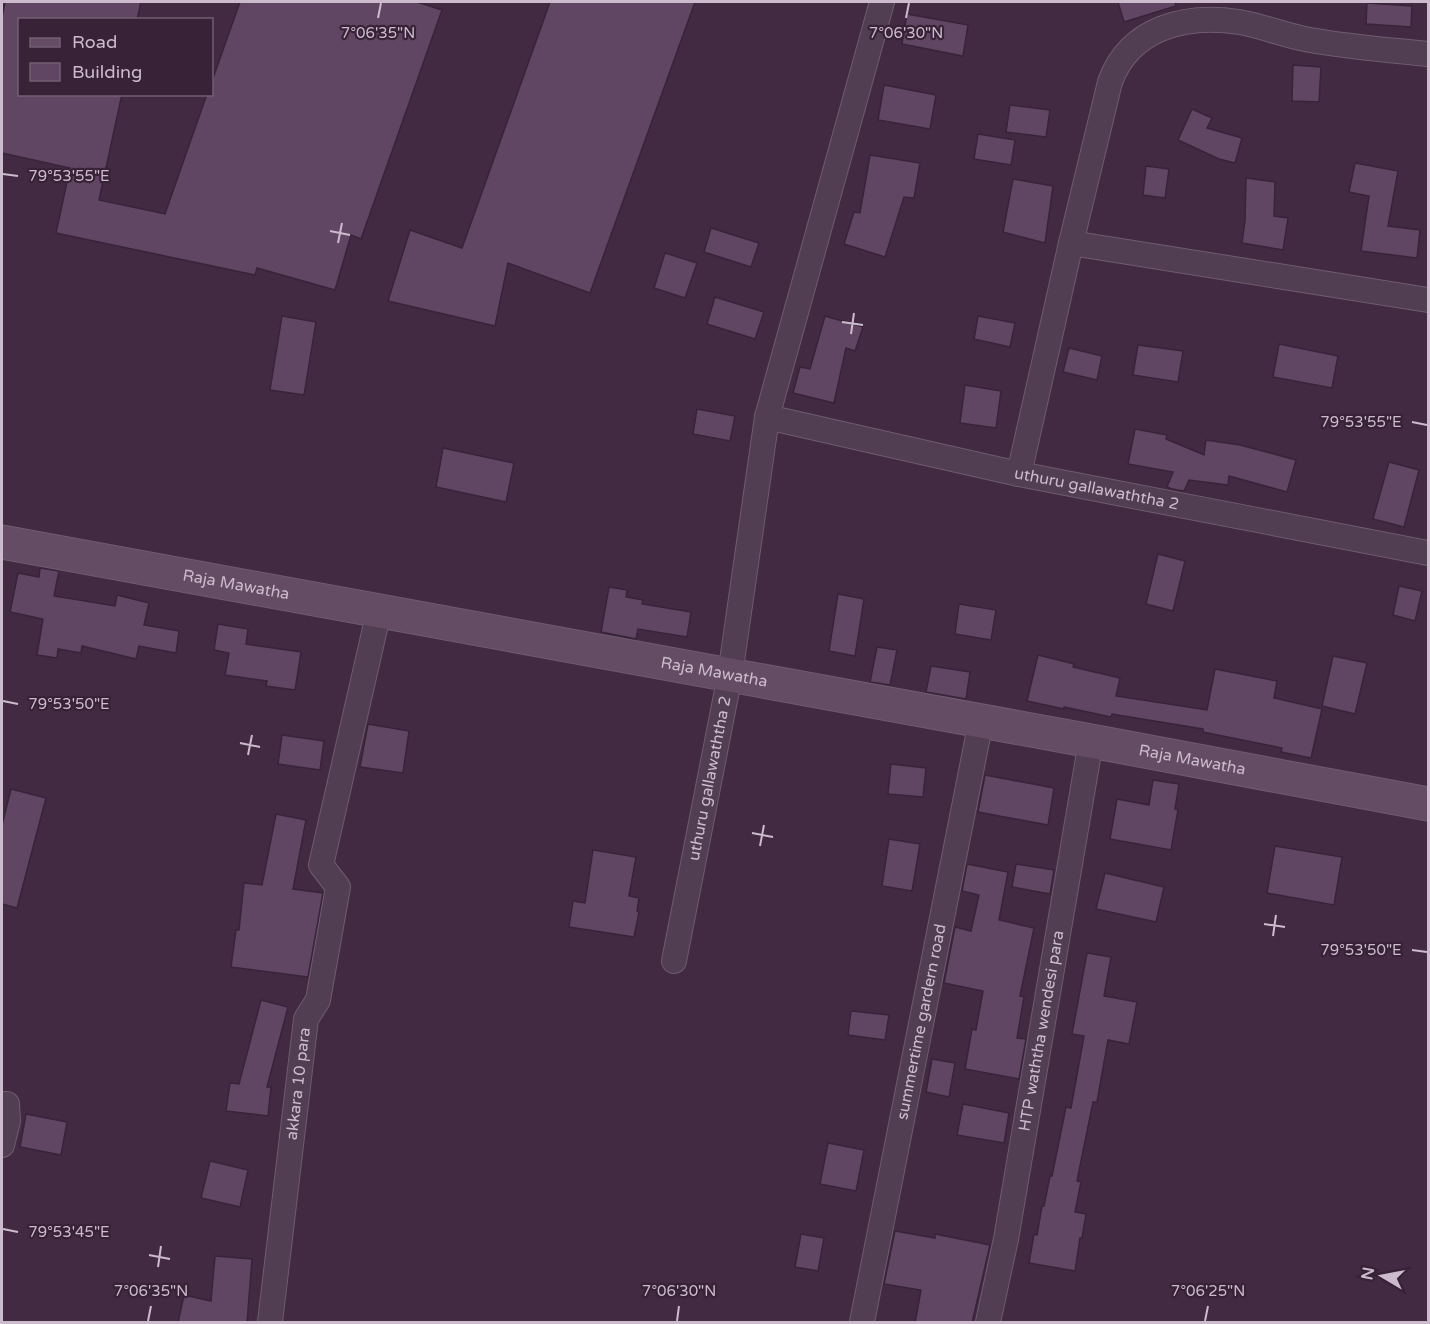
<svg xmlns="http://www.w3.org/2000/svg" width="1430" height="1324" font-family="'Varela Round',sans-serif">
<rect width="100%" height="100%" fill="#412a42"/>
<!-- building -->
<g fill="#604662" stroke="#382439" stroke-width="1.5">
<polygon points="5,2 141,2 137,20 20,20 20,94 122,94 99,200 165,214 207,94 212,94 212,81 240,2 417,2 442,10 361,239 351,235 335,290 257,268 255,275 56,233 70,168 2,153 2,17"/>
<polygon points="550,2 695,2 590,293 508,263 495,326 388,301 410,230 462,248"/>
<polygon points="1118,2 1175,2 1176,6 1124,22"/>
<polygon points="1367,3 1412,6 1411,27 1366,24"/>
<polygon points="907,14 968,25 963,56 902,44"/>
<polygon points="1293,65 1321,67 1319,102 1292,101"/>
<polygon points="884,85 936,95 930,129 878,120"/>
<polygon points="1010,105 1050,110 1046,137 1006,132"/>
<polygon points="1192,109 1212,118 1207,128 1242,138 1235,163 1219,159 1178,140"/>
<polygon points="978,134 1015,140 1011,165 974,159"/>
<polygon points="870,155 920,163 914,198 904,197 885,257 844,244 854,212 860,213"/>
<polygon points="1355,163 1398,171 1388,226 1420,230 1417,258 1361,251 1369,196 1349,192"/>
<polygon points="1146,166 1169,169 1165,198 1143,195"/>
<polygon points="1246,178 1275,182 1274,216 1288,218 1283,250 1242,243 1245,220"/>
<polygon points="1013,179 1053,186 1045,243 1003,232"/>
<polygon points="711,228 759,243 751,267 704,252"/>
<polygon points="665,253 697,263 685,298 654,288"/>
<polygon points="715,297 764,312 755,339 707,324"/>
<polygon points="282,316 316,322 304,395 270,390"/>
<polygon points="825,316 863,327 855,351 846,348 834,403 793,393 800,367 810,369"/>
<polygon points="978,316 1015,323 1010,347 974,339"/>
<polygon points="1279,344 1338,356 1332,388 1273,377"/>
<polygon points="1138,345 1183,351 1178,382 1133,375"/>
<polygon points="1069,348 1102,356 1097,380 1063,372"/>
<polygon points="965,385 1001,391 996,428 960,423"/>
<polygon points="697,409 735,416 730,441 693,434"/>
<polygon points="1135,429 1167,435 1166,439 1204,455 1206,440 1240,445 1296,460 1287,492 1229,476 1228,485 1189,480 1184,491 1172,489 1167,487 1173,472 1128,464"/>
<polygon points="443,448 514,463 506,502 436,487"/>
<polygon points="1389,462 1419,470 1404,527 1373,519"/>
<polygon points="1158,554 1185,561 1173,611 1146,604"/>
<polygon points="40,568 59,571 54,596 115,606 117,595 149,603 144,625 179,631 176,653 139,646 136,659 82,646 81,653 58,649 57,658 37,655 43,619 10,612 18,573 39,577"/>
<polygon points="1399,586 1422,591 1415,621 1393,615"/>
<polygon points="609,587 627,590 626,597 643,600 642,604 691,612 687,637 638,629 636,639 601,632"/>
<polygon points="838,594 864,599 855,656 829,651"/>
<polygon points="959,604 996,610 991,640 955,634"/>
<polygon points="218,624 248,629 246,644 301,652 295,690 266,686 267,681 225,675 229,653 214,650"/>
<polygon points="877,647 897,650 890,685 870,682"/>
<polygon points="1038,655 1074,664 1073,667 1120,678 1116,696 1207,710 1215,669 1277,681 1274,698 1322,709 1311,758 1281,752 1282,748 1203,732 1203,729 1112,714 1111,717 1064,707 1064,709 1027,701"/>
<polygon points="1333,656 1367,663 1355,714 1322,706"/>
<polygon points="931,666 970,672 966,699 926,692"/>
<polygon points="368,724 409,731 403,773 360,767"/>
<polygon points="282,735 324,741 320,770 278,764"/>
<polygon points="891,764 926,768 923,797 888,794"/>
<polygon points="985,775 1054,788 1048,825 978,812"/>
<polygon points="1153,780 1179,784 1175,809 1178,810 1171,850 1110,839 1117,799 1149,805"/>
<polygon points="11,789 46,798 17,908 2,904 2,825"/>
<polygon points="276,814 306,820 293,889 323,893 308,977 231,967 236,930 239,930 244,883 262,885"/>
<polygon points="889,839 920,844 912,891 882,886"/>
<polygon points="1275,846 1342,857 1334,905 1267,893"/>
<polygon points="593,850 636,857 629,896 639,898 637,911 639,912 634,937 569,927 573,901 585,903"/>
<polygon points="967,864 1008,872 999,920 1034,928 1020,996 1024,997 1017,1038 1026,1039 1019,1079 965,1069 972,1029 976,1030 983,991 944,983 955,927 971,931 979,895 962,891"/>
<polygon points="1016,864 1054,870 1050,894 1012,887"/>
<polygon points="1105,873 1164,887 1156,922 1096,909"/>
<polygon points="1087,953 1111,957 1104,996 1137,1002 1129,1044 1108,1040 1097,1102 1093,1102 1077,1181 1081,1182 1075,1212 1086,1214 1082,1238 1080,1238 1075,1271 1029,1263 1034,1234 1037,1235 1042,1206 1044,1206 1050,1176 1052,1176 1066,1107 1071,1108 1084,1036 1072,1034"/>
<polygon points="261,1000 288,1007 267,1087 271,1087 268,1116 226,1111 230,1083 239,1084"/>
<polygon points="851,1011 889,1015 885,1040 848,1035"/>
<polygon points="932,1059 955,1063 949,1097 926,1092"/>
<polygon points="963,1104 1009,1113 1004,1143 957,1135"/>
<polygon points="26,1114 67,1122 61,1155 20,1147"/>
<polygon points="828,1143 864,1150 856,1191 820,1184"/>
<polygon points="210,1161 248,1170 240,1207 201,1198"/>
<polygon points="895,1231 935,1238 935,1234 990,1245 972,1323 915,1323 921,1290 884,1284"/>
<polygon points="801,1234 824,1238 818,1271 795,1267"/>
<polygon points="215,1256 252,1259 247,1323 178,1323 184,1295 211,1301"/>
</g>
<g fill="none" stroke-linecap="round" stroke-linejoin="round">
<defs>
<g id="street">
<path id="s1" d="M882 2 767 417 1019 474 1428 553"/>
<path d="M1071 243 1110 82C1130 27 1186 14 1239 22 1263 26 1286 36 1310 40 1349 47 1389 50 1428 54"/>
<polyline points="1019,474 1071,243 1428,300"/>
<path id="s2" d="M674 961 730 675 767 417"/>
<polyline points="2,1104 7,1104 8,1121 2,1145"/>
<path id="s3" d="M270 1322 306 1019 318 1000 338 887 321 865 379 611"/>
<path id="s4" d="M862 1322 981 721"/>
<path id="s5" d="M988 1322 1006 1239 1091 741"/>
</g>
<g id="secondary">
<path id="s6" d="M2 542 1091 741 1428 804"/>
</g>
</defs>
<!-- street casing -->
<use href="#street" stroke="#6e5c6f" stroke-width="26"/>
<!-- secondary casing -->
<use href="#secondary" stroke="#6e5c6f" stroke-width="35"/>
<!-- street -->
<use href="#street" stroke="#513e52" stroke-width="24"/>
<!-- secondary -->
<use href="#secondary" stroke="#644c65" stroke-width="33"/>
</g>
<!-- ticks -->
<path fill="none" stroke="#cbbbcc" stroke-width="2" d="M378 18 381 3M906 18 909 3M3 174 18 176M330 231 350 235M338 243 342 223M842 322 863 325M851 334 854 313M1412 422 1427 425M3 701 18 704M240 743 260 747M248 755 252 735M752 833 773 837M760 846 764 825M1264 924 1285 927M1273 936 1276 915M1412 950 1427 952M3 1229 18 1232M149 1255 170 1259M158 1267 161 1246M148 1321 151 1306M677 1321 679 1306M1205 1321 1208 1306"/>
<g text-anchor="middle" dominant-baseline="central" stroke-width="4.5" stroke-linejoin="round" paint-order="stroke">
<!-- street labels -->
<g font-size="16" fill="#cbbbcc" stroke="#372237">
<text stroke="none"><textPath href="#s1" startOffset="768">uthuru gallawaththa 2</textPath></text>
<text stroke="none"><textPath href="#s6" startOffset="238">Raja Mawatha</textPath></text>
<text stroke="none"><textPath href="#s6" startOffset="724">Raja Mawatha</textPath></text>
<text stroke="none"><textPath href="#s6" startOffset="1210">Raja Mawatha</textPath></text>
<text stroke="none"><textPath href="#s2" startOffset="186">uthuru gallawaththa 2</textPath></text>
<text stroke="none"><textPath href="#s4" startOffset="306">summertime gardern road</textPath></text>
<text stroke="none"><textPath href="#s5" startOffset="296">HTP waththa wendesi para</textPath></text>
<text stroke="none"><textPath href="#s3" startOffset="240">akkara 10 para</textPath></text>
</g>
</g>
<g font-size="15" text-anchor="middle" fill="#cbbbcc" stroke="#372237" stroke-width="4.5" stroke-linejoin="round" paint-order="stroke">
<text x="378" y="38">7°06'35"N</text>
<text x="906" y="38">7°06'30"N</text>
<text x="69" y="181">79°53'55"E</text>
<text x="1361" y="427">79°53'55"E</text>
<text x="69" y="709">79°53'50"E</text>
<text x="1361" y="955">79°53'50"E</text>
<text x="69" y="1237">79°53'45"E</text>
<text x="151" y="1296">7°06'35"N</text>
<text x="679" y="1296">7°06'30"N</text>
<text x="1208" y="1296">7°06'25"N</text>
</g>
<!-- border -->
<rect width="1430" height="1324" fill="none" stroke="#cbbbcc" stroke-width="6"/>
<!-- legend -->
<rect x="18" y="18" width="195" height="78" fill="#372237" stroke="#725f73" stroke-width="1.5"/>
<rect x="30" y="38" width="30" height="9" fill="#644c65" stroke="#725f73" stroke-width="1.5"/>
<text x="72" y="48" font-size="18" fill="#cbbbcc">Road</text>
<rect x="30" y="63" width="30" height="18" fill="#604662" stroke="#725f73" stroke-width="1.5"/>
<text x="72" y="78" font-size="18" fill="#cbbbcc">Building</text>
<!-- north arrow -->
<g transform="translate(1382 1276) rotate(280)" stroke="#372237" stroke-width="4.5" paint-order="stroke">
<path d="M0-4.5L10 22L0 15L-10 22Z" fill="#cbbbcc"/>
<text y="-9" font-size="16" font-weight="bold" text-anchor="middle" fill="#cbbbcc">N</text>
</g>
</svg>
